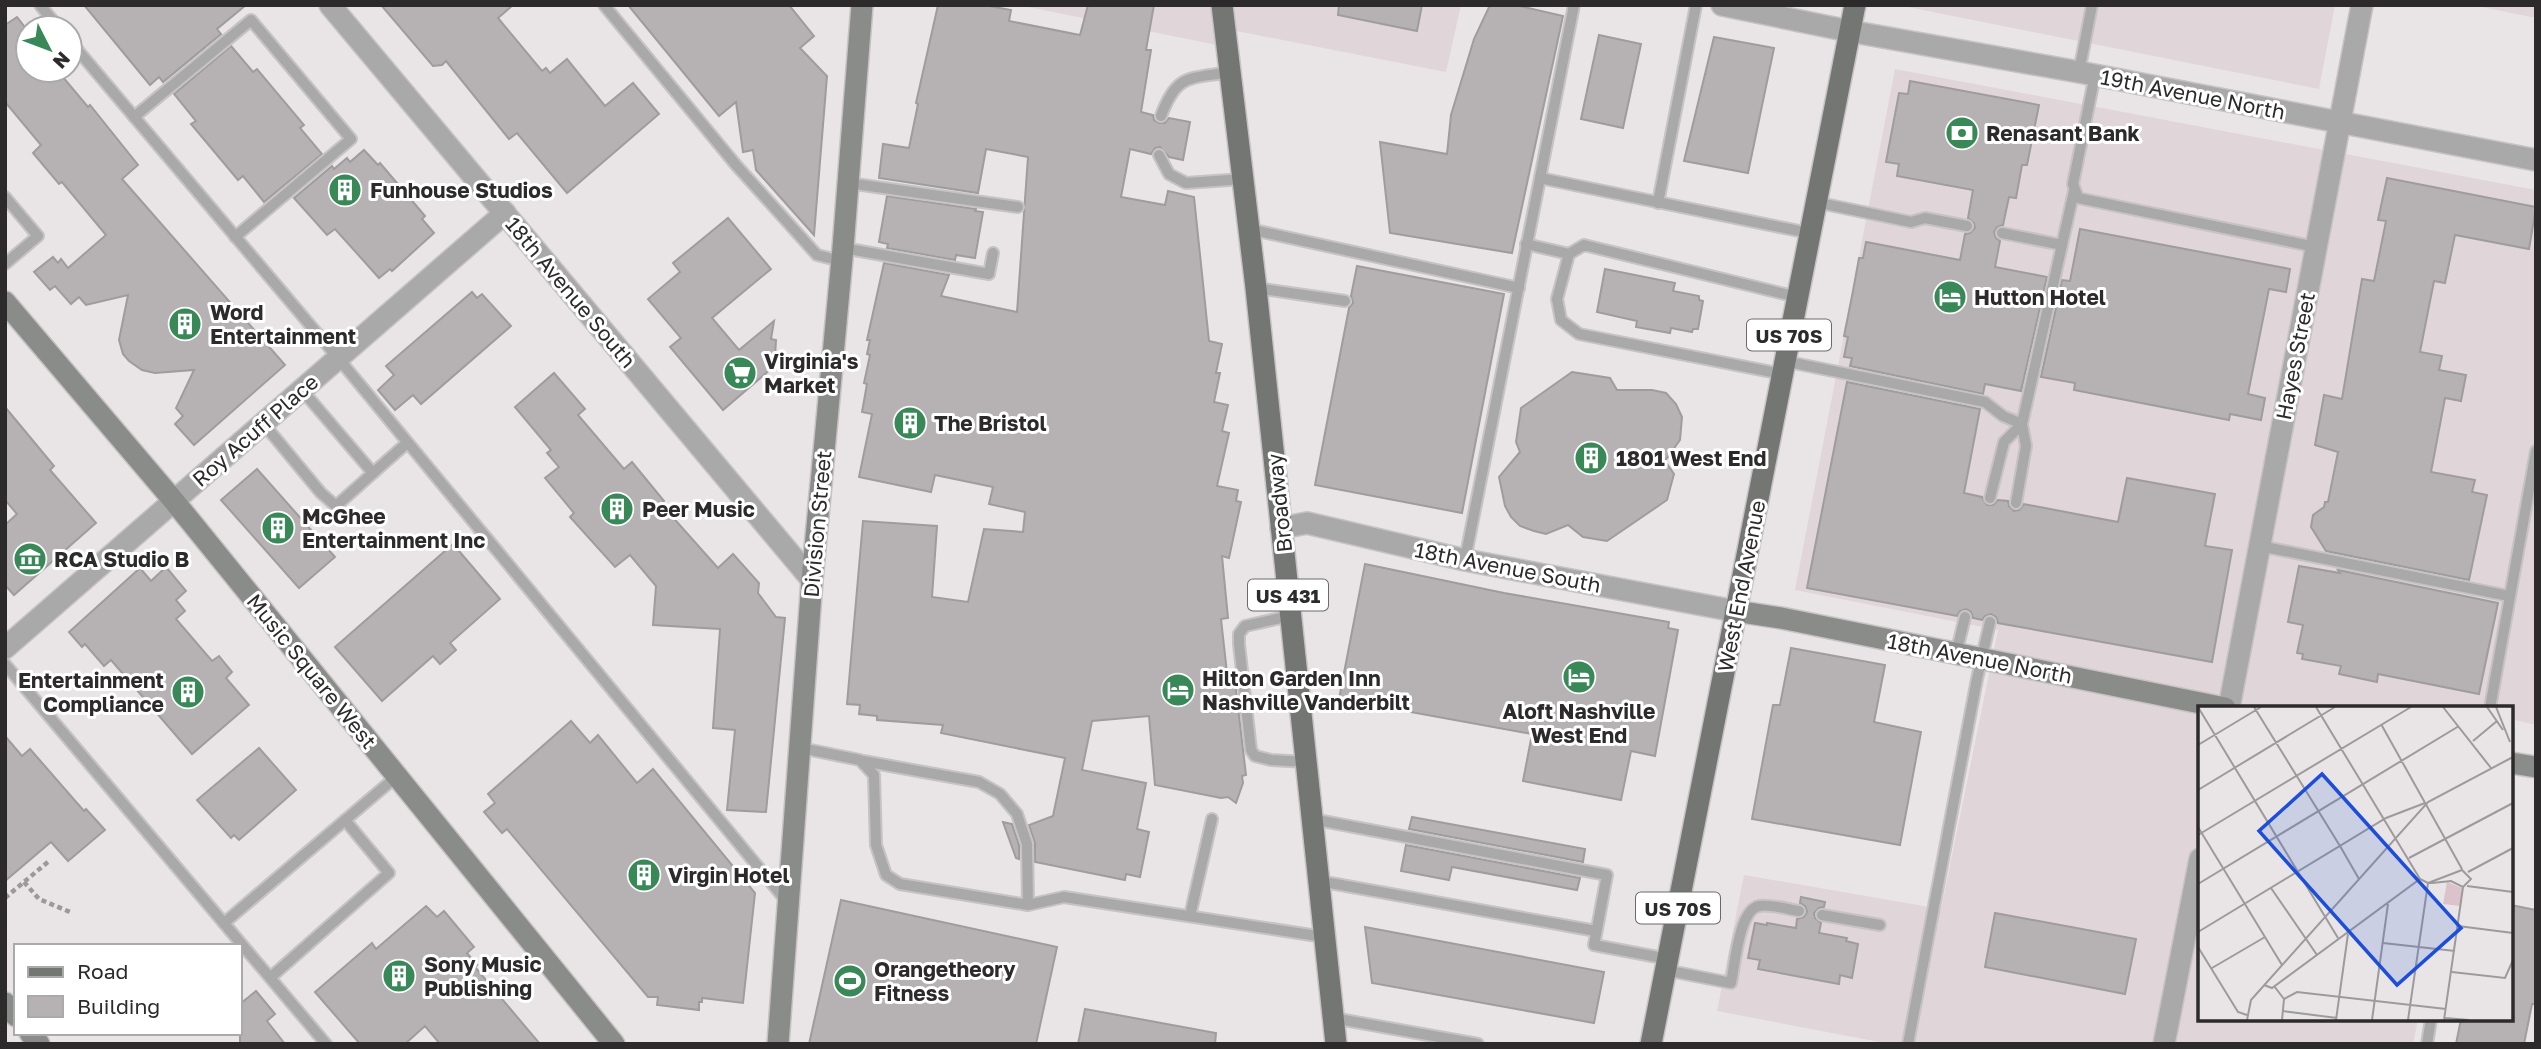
<svg xmlns="http://www.w3.org/2000/svg" width="2541" height="1049" font-family="'Golos Text',sans-serif">
<rect width="100%" height="100%" fill="#e9e5e7"/>
<!-- built -->
<g fill="#e0d5d9">
<polygon points="1018,5 1461,5 1446,72 1226,29 1227,47"/>
<polygon points="1909,5 2335,5 2319,89 1908,7"/>
<polygon points="2472,5 2536,5 2536,18"/>
<polygon points="1895,69 2536,190 2536,725 2511,719 2511,708 2200,708 2200,1019 2418,1019 2413,1044 1890,1044 1717,1011 1744,875 1941,909 1998,630 1795,590"/>
</g>
<!-- building -->
<g fill="#b6b2b3" stroke="#9f9c9d" stroke-width="2">
<polygon points="84,5 246,5 217,29 221,34 163,82 159,77 150,85"/>
<polygon points="381,5 513,5 498,18 542,71 546,68 550,73 567,59 605,106 633,83 659,114 567,193 517,133 509,139 446,61 442,65 433,66"/>
<polygon points="628,5 789,5 814,36 800,48 827,76 814,235 756,170 753,150 743,152 736,102 719,116"/>
<polygon points="938,5 984,5 1011,10 1009,21 1080,35 1088,5 1154,5 1146,50 1151,50 1141,112 1153,115 1154,120 1159,123 1165,123 1169,118 1190,122 1183,160 1169,157 1160,147 1155,148 1151,154 1130,149 1121,197 1165,205 1168,191 1194,197 1209,341 1222,344 1216,373 1220,373 1214,402 1228,405 1222,431 1229,433 1217,486 1238,490 1236,501 1241,502 1229,558 1222,556 1228,618 1221,619 1227,673 1234,673 1246,775 1242,776 1243,783 1236,803 1228,797 1221,798 1155,785 1149,716 1092,721 1082,770 1146,783 1137,829 1149,832 1140,877 1126,874 1125,880 1035,862 1035,843 1029,825 1053,816 1065,758 941,733 943,725 877,720 877,716 859,714 860,705 847,704 863,521 937,526 932,597 968,602 984,529 1023,532 1025,512 989,504 993,487 935,475 931,492 859,477 872,414 862,412 867,384 864,383 870,355 867,354 870,340 867,340 884,263 949,275 941,296 1017,312 1028,157 986,149 978,193 879,178 883,144 909,148 918,104 916,103"/>
<polygon points="1339,5 1422,5 1417,31 1338,15"/>
<polygon points="1490,5 1515,5 1563,16 1512,253 1390,233 1380,142 1447,154 1451,115 1474,39"/>
<polygon points="17,17 28,31 28,70 57,70 88,107 90,105 138,165 122,179 285,365 194,445 175,424 183,416 176,408 194,370 155,373 142,370 129,361 123,354 119,340 128,295 86,305 79,297 71,304 55,286 50,290 34,272 53,257 58,263 61,259 68,268 106,235 62,182 59,184 33,153 41,145 5,102 5,25"/>
<polygon points="1599,35 1641,44 1623,128 1581,119"/>
<polygon points="1714,37 1774,48 1748,173 1684,161"/>
<polygon points="231,46 253,72 257,69 304,125 300,128 322,154 264,202 243,176 238,180 191,124 196,121 174,94"/>
<polygon points="1910,81 2039,105 2027,165 2022,165 2016,198 2009,197 2003,225 1997,227 1994,232 1996,238 2000,241 1995,267 2047,277 2021,391 1985,384 1983,394 1850,366 1852,358 1844,357 1848,337 1844,336 1853,291 1859,258 1863,258 1866,242 1960,260 1965,234 1970,233 1975,228 1974,223 1968,218 1973,190 1897,176 1899,164 1886,162 1899,93 1908,94"/>
<polygon points="364,150 378,165 380,163 425,216 422,219 434,233 392,271 390,269 379,278 335,229 327,235 294,198 332,166 334,169 347,158 350,162"/>
<polygon points="2387,178 2536,207 2529,249 2455,235 2445,283 2434,281 2420,352 2442,356 2439,370 2466,375 2461,401 2445,398 2431,472 2475,480 2472,492 2487,495 2469,580 2326,551 2311,527 2313,515 2324,507 2325,502 2328,502 2338,452 2315,445 2324,395 2342,399 2362,279 2374,281 2386,221 2378,220"/>
<polygon points="887,196 976,209 975,211 983,212 975,258 956,255 955,260 887,248 888,244 879,242"/>
<polygon points="728,218 771,269 712,318 739,350 774,321 771,339 776,340 775,357 779,362 723,410 670,347 681,338 648,299 680,272 673,263"/>
<polygon points="2080,229 2290,269 2286,292 2269,289 2248,394 2265,398 2261,420 2230,414 2229,420 2074,390 2075,383 2041,377 2062,280 2070,281"/>
<polygon points="1357,266 1504,294 1462,513 1315,485 1349,308 1353,303 1351,296"/>
<polygon points="1605,269 1675,283 1673,291 1699,296 1699,300 1703,301 1698,329 1693,329 1692,332 1671,328 1670,333 1636,327 1637,321 1597,312"/>
<polygon points="472,292 477,298 482,294 511,326 421,404 413,395 395,410 378,390 394,375 386,366"/>
<polygon points="1572,372 1610,378 1617,390 1652,390 1666,393 1676,404 1682,417 1680,440 1665,461 1674,474 1667,500 1607,541 1583,537 1568,525 1546,534 1534,531 1520,526 1511,517 1505,506 1499,477 1520,452 1516,442 1521,408"/>
<polygon points="554,373 585,409 578,415 624,469 632,462 664,501 661,504 718,568 733,554 759,583 758,593 776,617 785,618 766,812 727,810 735,730 713,728 720,629 653,625 656,586 630,555 615,567 570,517 574,513 545,478 559,467 547,453 551,450 515,407"/>
<polygon points="1847,382 1980,409 1964,493 1982,497 1987,505 1993,505 1998,500 2008,501 2009,506 2014,511 2019,510 2024,504 2118,522 2127,478 2215,494 2205,546 2232,550 2212,662 1998,623 1996,617 1991,614 1985,616 1982,620 1973,618 1971,612 1966,609 1960,611 1957,616 1807,588"/>
<polygon points="5,407 54,466 50,470 96,523 14,595 5,585 5,525 17,514 5,500"/>
<polygon points="257,469 335,557 299,588 221,500"/>
<polygon points="453,544 500,599 450,643 456,650 440,664 433,656 382,701 335,647"/>
<polygon points="1365,564 1504,593 1669,622 1668,628 1678,630 1655,756 1631,751 1621,800 1523,781 1532,734 1339,699"/>
<polygon points="2299,566 2340,573 2338,570 2498,603 2479,694 2378,674 2377,682 2339,674 2341,666 2302,659 2303,654 2297,653 2303,625 2288,622"/>
<polygon points="166,567 186,591 176,600 185,611 176,619 212,661 219,656 232,672 226,678 249,705 192,754 111,660 104,666 85,644 82,647 69,632 140,568 151,581"/>
<polygon points="1791,648 1885,665 1874,722 1921,732 1900,845 1752,819 1773,705 1780,705"/>
<polygon points="571,721 590,743 598,735 637,783 653,769 755,893 743,1003 702,998 702,1002 699,1002 699,1010 657,1005 658,997 648,997 507,829 502,833 484,812 495,803 488,794"/>
<polygon points="5,736 22,756 30,749 84,811 86,809 105,830 68,861 51,842 5,881"/>
<polygon points="259,748 296,790 239,840 234,835 231,838 197,800"/>
<polygon points="1412,817 1585,849 1583,862 1409,829"/>
<polygon points="1003,822 1012,824 1019,845 1019,859 1016,858"/>
<polygon points="1406,845 1580,878 1577,890 1452,867 1449,880 1401,871"/>
<polygon points="1801,897 1825,902 1824,907 1819,908 1814,913 1815,918 1821,923 1819,933 1847,938 1846,941 1858,944 1852,978 1840,975 1839,984 1758,969 1760,960 1748,958 1755,923 1767,925 1767,923 1796,928 1797,919 1804,917 1807,912 1805,906 1800,903"/>
<polygon points="841,900 1057,947 1036,1044 809,1044"/>
<polygon points="2511,905 2536,910 2536,1004 2532,1004 2524,1044 2456,1044 2461,1019 2511,1019"/>
<polygon points="426,906 437,917 444,911 474,947 467,953 477,965 475,967 540,1044 440,1044 425,1026 405,1044 360,1044 315,992 372,943 376,949"/>
<polygon points="1995,913 2136,939 2125,994 1985,967"/>
<polygon points="1365,927 1604,972 1594,1023 1372,983"/>
<polygon points="256,991 275,1014 267,1021 285,1044 240,1044 240,1004"/>
<polygon points="1085,1009 1216,1033 1215,1044 1078,1044"/>
</g>
<g fill="none" stroke-linecap="round" stroke-linejoin="round">
<defs>
<g id="lane">
<polyline points="40,5 59,28"/>
<polyline points="604,5 736,165 817,255 841,261"/>
<polyline points="70,41 338,358 788,903"/>
<polyline points="2079,72 2092,5"/>
<polyline points="2095,75 2073,184 2078,198 2316,247"/>
<path d="M1161 116C1177 73 1189 79 1230 72"/>
<polyline points="134,117 251,20 351,139 235,237"/>
<polyline points="1159,155 1169,174 1186,183 1244,179"/>
<polyline points="1540,178 1809,233"/>
<polyline points="848,183 1018,207"/>
<polyline points="5,197 38,236 5,264"/>
<polyline points="1815,202 1911,222 1925,218 1967,226"/>
<polyline points="1658,203 1696,5"/>
<polyline points="1249,229 1519,288"/>
<polyline points="2002,233 2062,245"/>
<polyline points="1526,244 1569,254"/>
<polyline points="843,248 989,274 993,253"/>
<polyline points="1256,288 1345,301"/>
<polyline points="1784,361 1985,402 2003,416 2022,424"/>
<polyline points="1782,374 1579,334 1561,320 1557,299 1569,254 1584,245 1797,297"/>
<polyline points="263,423 321,493 336,506 373,473 302,390"/>
<polyline points="373,473 407,443"/>
<polyline points="1990,498 2004,442 2022,424"/>
<polyline points="2016,503 2026,446 2022,424 2074,191"/>
<polyline points="2260,546 2509,596"/>
<polyline points="1465,560 1574,5"/>
<polyline points="1290,616 1245,626 1239,634 1239,644 1251,750 1255,756 1271,760 1306,762"/>
<polyline points="1956,654 1965,617"/>
<polyline points="5,664 326,1044"/>
<polyline points="2490,708 2536,451"/>
<polyline points="801,748 860,760 874,775 876,845 886,875 900,884 1028,905 1064,897 1324,937"/>
<polyline points="863,761 979,782 1000,794 1017,814 1027,844 1028,905"/>
<polyline points="1312,819 1607,875 1594,945 1668,959"/>
<polyline points="1319,881 1596,931"/>
<polyline points="1822,915 1880,925"/>
<polyline points="1190,916 1212,819"/>
<polyline points="224,923 397,776"/>
<path d="M1665 970 1731 983C1735 964 1739 910 1759 906 1771 904 1787 909 1799 911"/>
<polyline points="271,977 389,873 345,820"/>
<polyline points="1333,1018 1478,1044"/>
<polyline points="1908,1044 1977,679 1990,622"/>
<polyline points="2427,1044 2431,1019"/>
</g>
<g id="street">
<polyline points="330,5 812,580"/>
<polyline points="1722,5 1849,31 2079,72 2536,160"/>
<polyline points="1281,528 1307,523 1465,560 1735,611"/>
<polyline points="5,648 505,213"/>
<polyline points="2229,708 2362,5"/>
<polyline points="2164,1044 2200,859"/>
</g>
<g id="secondary">
<polyline points="5,302 174,501 614,1044"/>
<polyline points="1735,611 1781,618 2225,708"/>
<polyline points="2511,763 2536,767"/>
<polyline points="5,1003 16,1016"/>
<polyline points="30,1033 39,1044"/>
<polyline points="778,1044 812,580 843,248 862,5"/>
</g>
<g id="primary">
<polyline points="1222,5 1256,288 1336,1044"/>
<polyline points="1651,1044 1855,5"/>
</g>
</defs>
<!-- lane casing -->
<use href="#lane" stroke="#c7c3c5" stroke-width="14"/>
<!-- street casing -->
<use href="#street" stroke="#c7c3c5" stroke-width="24"/>
<!-- secondary casing -->
<use href="#secondary" stroke="#c7c3c5" stroke-width="24"/>
<!-- primary casing -->
<use href="#primary" stroke="#c7c3c5" stroke-width="24"/>
<!-- path -->
<g stroke="#9c999a" stroke-width="4.5" stroke-dasharray="5 3.5" stroke-linecap="butt">
<polyline points="24,882 39,899 70,912"/>
<polyline points="5,898 49,861"/>
</g>
<!-- lane -->
<use href="#lane" stroke="#a8a9a8" stroke-width="10"/>
<!-- street -->
<use href="#street" stroke="#a8a9a8" stroke-width="21"/>
<!-- secondary -->
<use href="#secondary" stroke="#8a8c8a" stroke-width="21"/>
<!-- primary -->
<use href="#primary" stroke="#747674" stroke-width="21"/>
</g>
<!-- icons -->
<defs>
<symbol id="bank-disc" viewBox="-11 -11 22 22"><circle r="9.5" fill="#398858" stroke="#fff"/><path d="M-6-4H6V4H-6ZM0-2.3a2.3 2.3 0 1 0 0 4.6a2.3 2.3 0 1 0 0-4.6Z" fill="#fff"/></symbol>
<symbol id="building-disc" viewBox="-11 -11 22 22"><circle r="9.5" fill="#398858" stroke="#fff"/><path d="M-4-6H4V6H1V3H-1V6H-4ZM-2.5-4.3h1.7v1.8h-1.7ZM.8-4.3h1.7v1.8H.8ZM-2.5-1h1.7V.8h-1.7ZM.8-1h1.7V.8H.8Z" fill="#fff"/></symbol>
<symbol id="hotel-disc" viewBox="-11 -11 22 22"><circle r="9.5" fill="#398858" stroke="#fff"/><path d="M-6-4.5h1.5V1H6V5H4.5V3h-9V5H-6ZM-4 0a1.8 1.8 0 1 1 3.6 0ZM.5 0V-2.5h3Q6-2.5 6 0Z" fill="#fff"/></symbol>
<symbol id="supermarket-disc" viewBox="-11 -11 22 22"><circle r="9.5" fill="#398858" stroke="#fff"/><path d="M-6-5.5h2.5l.6 2H6L4.5 2H-2.5L-4.4-4H-6ZM-1.5 3.2a1.3 1.3 0 1 0 .1 0ZM3 3.2a1.3 1.3 0 1 0 .1 0Z" fill="#fff"/></symbol>
<symbol id="museum-disc" viewBox="-11 -11 22 22"><circle r="9.5" fill="#398858" stroke="#fff"/><path d="M0-6L6-3V-2H-6V-3ZM-5-1h2V3h-2ZM-1-1h2V3h-2ZM3-1h2V3H3ZM-6 4H6V6H-6Z" fill="#fff"/></symbol>
<symbol id="stadium-disc" viewBox="-11 -11 22 22"><circle r="9.5" fill="#398858" stroke="#fff"/><path d="M0-5a6.5 5 0 1 0 0 10a6.5 5 0 1 0 0-10ZM-3.5-1.8h7v3.6h-7Z" fill="#fff"/></symbol>
</defs>
<g fill-rule="evenodd">
<use href="#bank-disc" x="1943" y="114" width="38" height="38"/>
<use href="#building-disc" x="326" y="171" width="38" height="38"/>
<use href="#hotel-disc" x="1931" y="278" width="38" height="38"/>
<use href="#building-disc" x="166" y="305" width="38" height="38"/>
<use href="#supermarket-disc" x="721" y="354" width="38" height="38"/>
<use href="#building-disc" x="891" y="404" width="38" height="38"/>
<use href="#building-disc" x="1572" y="439" width="38" height="38"/>
<use href="#building-disc" x="598" y="490" width="38" height="38"/>
<use href="#building-disc" x="259" y="509" width="38" height="38"/>
<use href="#museum-disc" x="11" y="540" width="38" height="38"/>
<use href="#hotel-disc" x="1560" y="658" width="38" height="38"/>
<use href="#hotel-disc" x="1159" y="671" width="38" height="38"/>
<use href="#building-disc" x="169" y="673" width="38" height="38"/>
<use href="#building-disc" x="625" y="856" width="38" height="38"/>
<use href="#building-disc" x="380" y="957" width="38" height="38"/>
<use href="#stadium-disc" x="831" y="962" width="38" height="38"/>
</g>
<g text-anchor="middle" dominant-baseline="central" stroke-width="6" stroke-linejoin="round" paint-order="stroke">
<!-- shield labels -->
<g fill="#fff" stroke="#6b6a6b" stroke-width="2">
<rect x="1747" y="319.5" width="84" height="31" rx="5"/>
<rect x="1248" y="579.5" width="80" height="31" rx="5"/>
<rect x="1636" y="892.5" width="84" height="31" rx="5"/>
</g>
<g font-size="19" font-weight="bold" fill="#2c2a2b">
<text x="1789" y="335">US 70S</text>
<text x="1288" y="595">US 431</text>
<text x="1678" y="908">US 70S</text>
</g>
<!-- street labels -->
<g font-size="21" fill="#2c2a2b" stroke="#fff">
<text transform="translate(2193 94) rotate(11)">19th Avenue North</text>
<text transform="translate(571 292) rotate(50)">18th Avenue South</text>
<text transform="translate(2295 356) rotate(-79)">Hayes Street</text>
<text transform="translate(255 430) rotate(-41)">Roy Acuff Place</text>
<text transform="translate(1279 503) rotate(-96)">Broadway</text>
<text transform="translate(817 524) rotate(-85)">Division Street</text>
<text transform="translate(1508 567) rotate(11)">18th Avenue South</text>
<text transform="translate(1741 586) rotate(-79)">West End Avenue</text>
<text transform="translate(1980 658) rotate(11)">18th Avenue North</text>
<text transform="translate(312 671) rotate(51)">Music Square West</text>
</g>
<!-- poi labels -->
<g font-size="21" font-weight="bold" fill="#2c2a2b" stroke="#fff" text-anchor="start">
<text x="1986" y="133">Renasant Bank</text>
<text x="370" y="190">Funhouse Studios</text>
<text x="1974" y="297">Hutton Hotel</text>
<text x="210" y="312">Word<tspan x="210" dy="24">Entertainment</tspan></text>
<text x="764" y="361">Virginia's<tspan x="764" dy="24">Market</tspan></text>
<text x="934" y="423">The Bristol</text>
<text x="1616" y="458">1801 West End</text>
<text x="642" y="509">Peer Music</text>
<text x="302" y="516">McGhee<tspan x="302" dy="24">Entertainment Inc</tspan></text>
<text x="54" y="559">RCA Studio B</text>
<text x="1202" y="678">Hilton Garden Inn<tspan x="1202" dy="24">Nashville Vanderbilt</tspan></text>
<text x="164" y="680" text-anchor="end">Entertainment<tspan x="164" dy="24">Compliance</tspan></text>
<text x="1579" y="711" text-anchor="middle">Aloft Nashville<tspan x="1579" dy="24">West End</tspan></text>
<text x="668" y="875">Virgin Hotel</text>
<text x="424" y="964">Sony Music<tspan x="424" dy="24">Publishing</tspan></text>
<text x="874" y="969">Orangetheory<tspan x="874" dy="24">Fitness</tspan></text>
</g>
</g>
<!-- overview -->
<g transform="translate(2198 706)">
<rect width="315" height="315" fill="#e9e5e7"/>
<path d="M249 176 264 182 262 200 245 198Z" fill="#dbc2cb"/>
<path fill="none" stroke="#9d9a9c" stroke-width="2" d="M0 1 140 232M56 1 142 140M118 1 222 173M245 1 293 62M289 1 305 24M298 1 312 36M183 18 264 163M275 35 299 15M0 39 63 1M0 84 137 1M0 121 84 259M0 129 213 1M142 140 161 173M211 152 315 97M270 166 315 142M0 178 261 20M269 180 315 186M73 182 119 249M260 220 315 227M0 226 188 112 227 97M185 237 257 245M0 241 40 306 49 309M14 262 67 231M254 266 307 272 315 254M66 279 74 282 222 173 230 177H234L253 175 265 181 273 173 264 164 230 177M76 280 86 293 84 314M86 293 99 286 248 303M85 305 139 312M247 312 271 314M49 314 53 294 230 96 315 51M138 314 150 228M174 314 190 198M210 314 230 177M246 314 265 181"/>
<path fill="#1d4ed8" fill-opacity="0.15" stroke="#1d4ed8" stroke-width="3.5" d="M124 68 263 222 199 279 61 125Z"/>
<rect width="315" height="315" fill="none" stroke="#2c2a2b" stroke-width="3.5"/>
</g>
<!-- border -->
<rect width="2541" height="1049" fill="none" stroke="#2c2a2b" stroke-width="14"/>
<!-- legend -->
<rect x="14" y="944" width="228" height="91" fill="#ffffff" stroke="#abaaaa" stroke-width="2"/>
<rect x="28" y="967" width="35" height="10" fill="#747674" stroke="#abaaaa" stroke-width="2"/>
<text x="77" y="979" font-size="21" fill="#2c2a2b">Road</text>
<rect x="28" y="996" width="35" height="21" fill="#b6b2b3" stroke="#abaaaa" stroke-width="2"/>
<text x="77" y="1014" font-size="21" fill="#2c2a2b">Building</text>
<!-- north arrow -->
<g transform="translate(49 49) rotate(132)"><circle r="33" fill="#ffffff" stroke="#abaaaa" stroke-width="2"/>
<path d="M0-5L12 26L0 18L-12 26Z" fill="#398858"/>
<text y="-10" font-size="19" font-weight="bold" text-anchor="middle" fill="#2c2a2b">N</text>
</g>
</svg>
